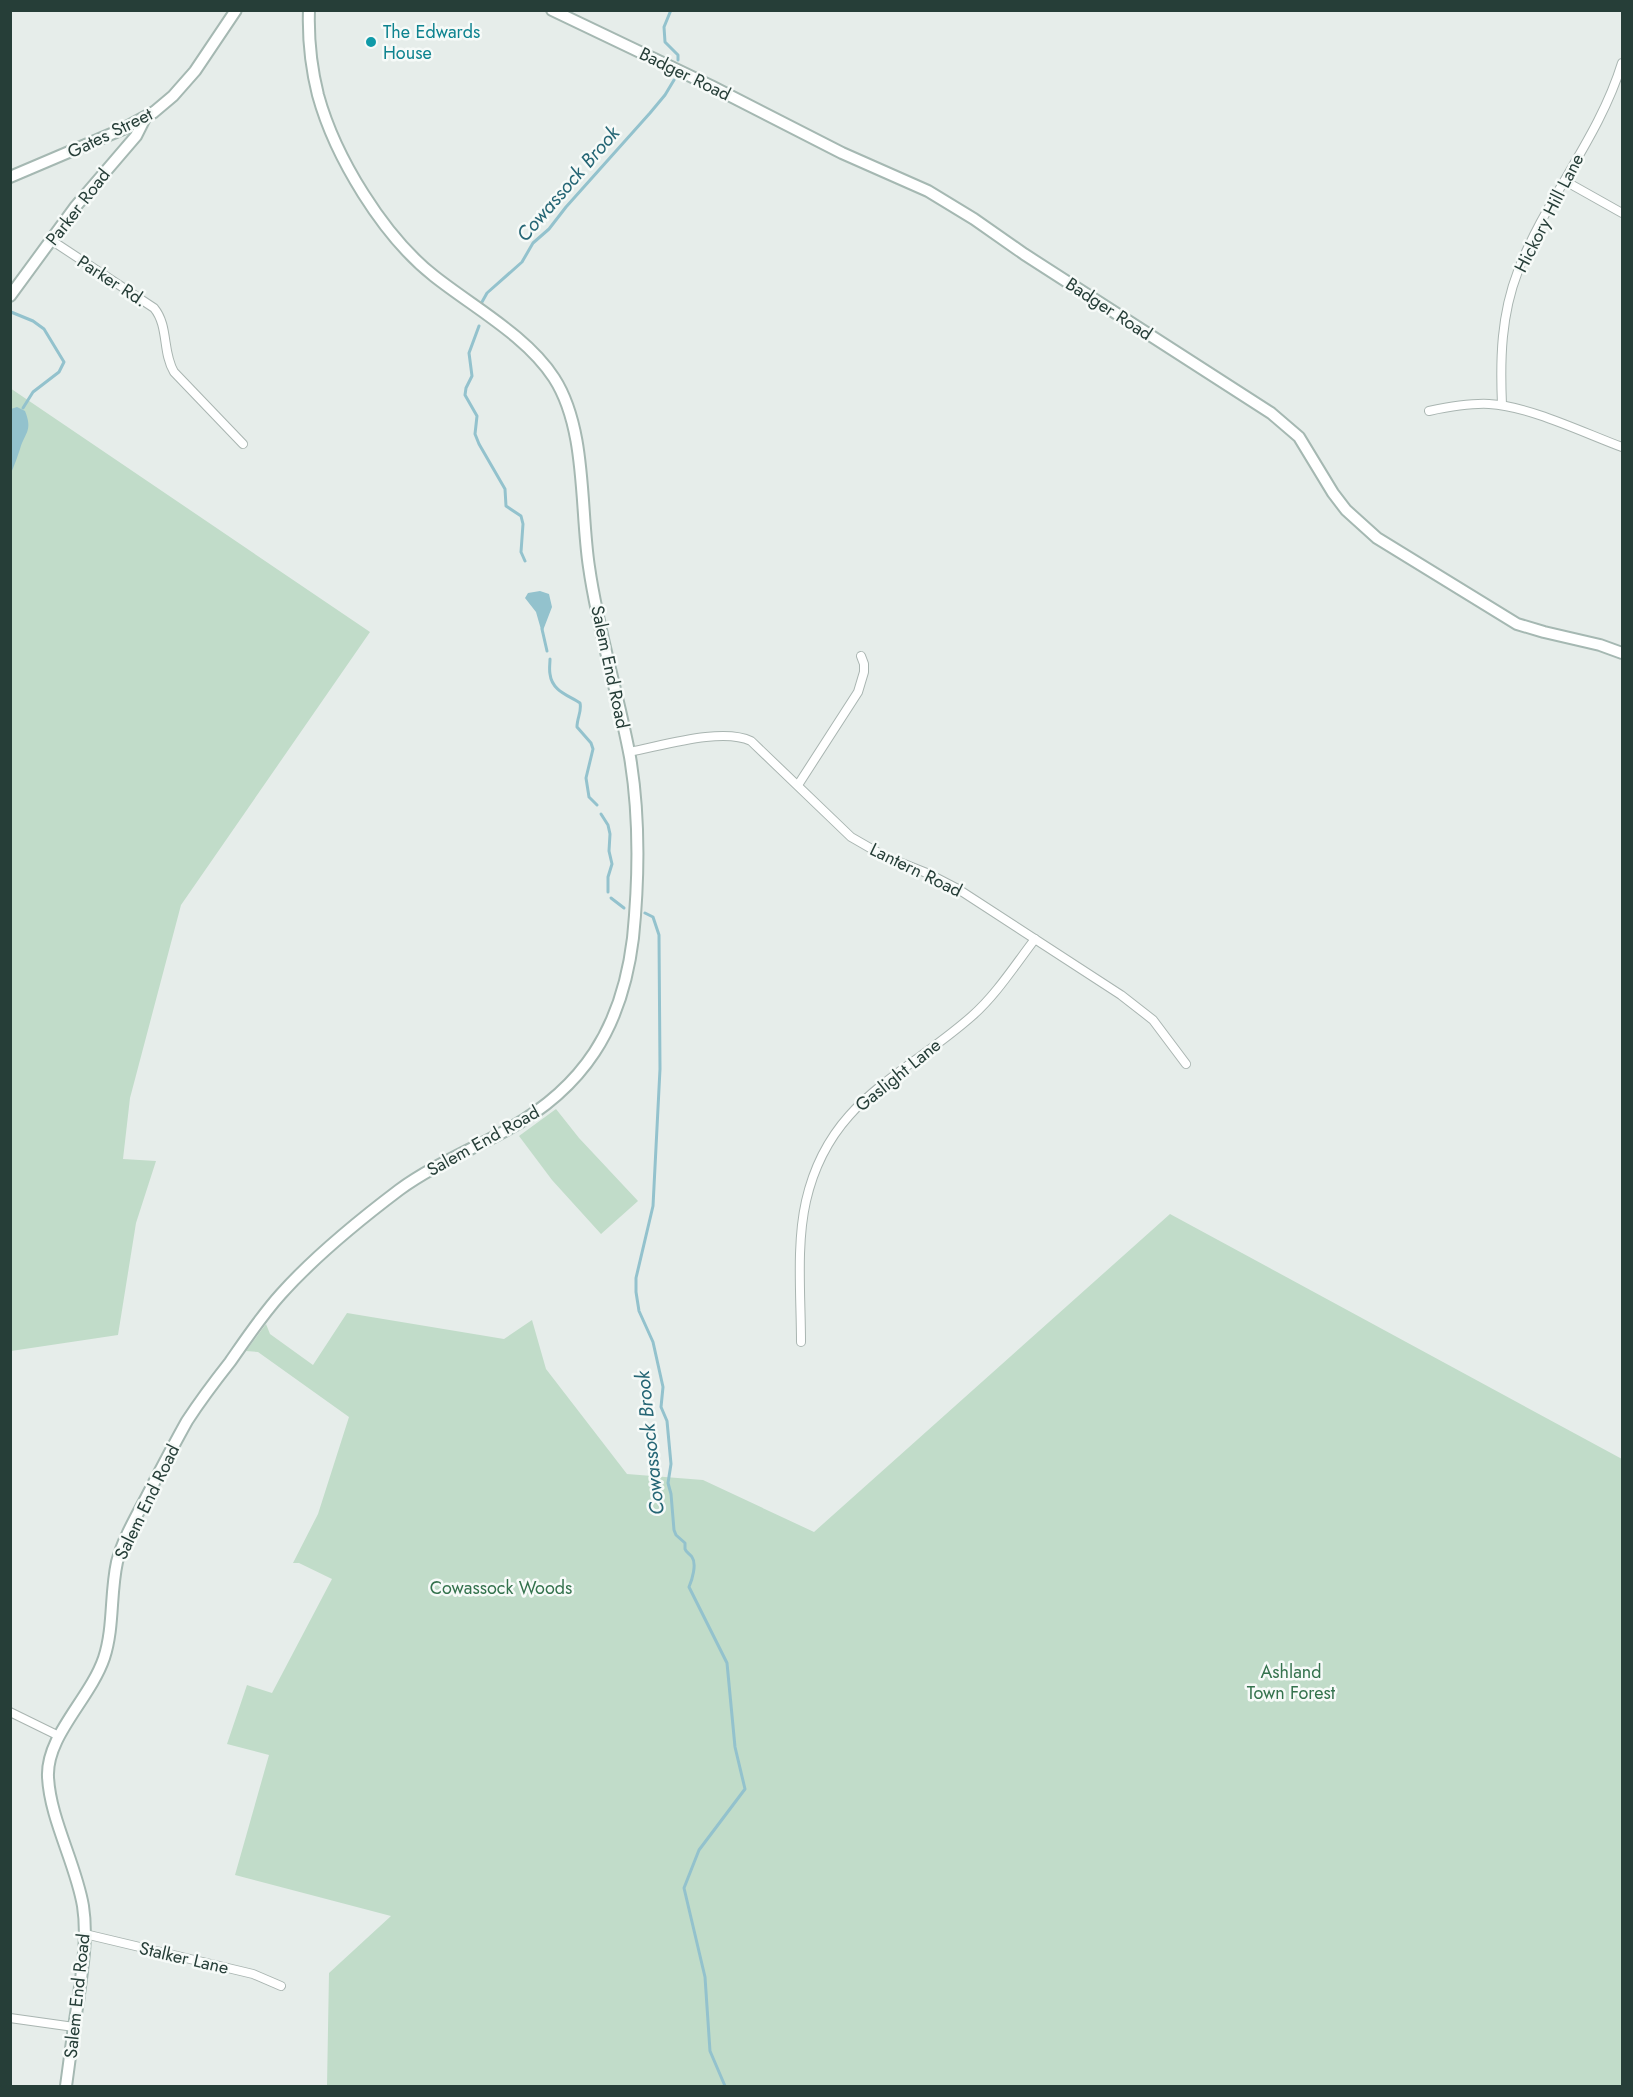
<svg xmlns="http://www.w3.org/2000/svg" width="1633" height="2097" font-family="Jost,sans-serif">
<rect width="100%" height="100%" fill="#e6edea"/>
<!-- green -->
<g fill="#c1dcc9">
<polygon points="10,388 370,632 181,905 130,1098 123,1159 156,1161 136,1223 118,1335 11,1351"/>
<polygon points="556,1109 579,1138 638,1201 601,1234 552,1180 519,1136"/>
<polygon points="1170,1214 1622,1459 1622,2086 327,2086 329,1973 391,1916 235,1875 269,1755 227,1744 247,1685 272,1693 332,1579 299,1563 293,1563 318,1514 349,1417 258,1352 246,1351 266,1324 270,1334 313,1365 347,1313 504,1339 532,1320 546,1369 627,1474 703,1480 814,1532"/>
</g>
<!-- water -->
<g fill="#93c2cd">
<path d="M17 407 25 411C33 431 25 432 20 449 17 458 15 464 11 473V409Z"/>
<polygon points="540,591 549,594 552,607 542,633 536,612 525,598 528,593"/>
</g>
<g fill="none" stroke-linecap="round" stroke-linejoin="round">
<!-- stream -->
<g stroke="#93c2cd" stroke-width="3">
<polyline points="671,10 664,27 665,42 678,55 678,60"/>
<polyline points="482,302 487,293 522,262 533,243 549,229 566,207 650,113 665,95 674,80"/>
<polyline points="11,312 33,321 44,329 64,362 59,372 33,392 23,408"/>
<polyline points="479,326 469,353 472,376 466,388 465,395 477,416 475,434 479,444 505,489 506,506 521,516 523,524 521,552 525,561"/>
<polyline points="542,629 547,651"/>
<path d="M550 659C550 664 549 669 550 674 552 691 568 695 580 703 582 711 577 718 577 727L591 743 593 749 586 778 589 797 597 805"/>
<polyline points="601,814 608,825 610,834 609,851 612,864 608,877 608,892"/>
<polyline points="611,898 624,908"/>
<path d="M645 913 653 917 659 935 660 1069 653 1206 636 1278V1292L639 1311 653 1342 663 1387 661 1407 667 1421 671 1464 668 1483 671 1494 674 1530 676 1535 685 1543V1549C686 1552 690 1554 692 1557 697 1564 692 1580 689 1587L727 1663 735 1747 745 1789 699 1850 684 1888 705 1977 710 2051 725 2086"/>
</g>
<defs>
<g id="street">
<polyline points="1565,181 1622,213"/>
<path d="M51 240 154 308C169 326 162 352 174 372L243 444"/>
<path d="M1502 405C1500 359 1501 315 1518 271 1546 198 1599 138 1622 63"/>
<path d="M1429 411C1448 407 1469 403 1489 404 1529 406 1584 433 1622 447"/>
<path d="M629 752C662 746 722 727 751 741L851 837 884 856 929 874 958 889 1121 995 1153 1020 1186 1064"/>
<polyline points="798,785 858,692 864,672 864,664 861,656"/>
<path d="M801 1342C801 1297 796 1245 806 1201 829 1100 903 1077 972 1016 996 995 1015 965 1035 939"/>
<polyline points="10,1712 59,1736"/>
<polyline points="85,1934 253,1974 281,1986"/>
<polyline points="10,2018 74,2027"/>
</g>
<g id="secondary">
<polyline points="552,10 711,86 842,153 928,191 974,219 1024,254 1271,413 1299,437 1333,493 1346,510 1377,538 1517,624 1544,632 1600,645 1622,653"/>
<polyline points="10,177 123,129 154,112 173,96 195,71 236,10"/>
<polyline points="10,296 76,206 136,136 145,118"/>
<path d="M66 2086C70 2058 73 2030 78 2002 82 1970 88 1938 83 1906 76 1864 50 1819 48 1777 46 1736 90 1699 104 1658 114 1628 110 1594 117 1562 123 1539 136 1517 147 1496 160 1471 173 1446 187 1421 200 1401 215 1381 230 1362 246 1339 262 1315 281 1294 315 1256 358 1221 399 1190 432 1166 469 1151 505 1131 584 1088 622 1028 633 938 639 878 640 817 630 757 618 693 598 631 589 567 580 509 587 429 554 378 527 336 473 307 434 276 383 236 335 157 318 95 311 67 308 39 309 10"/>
</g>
</defs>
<!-- street casing -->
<use href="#street" stroke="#a9b5b1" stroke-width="10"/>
<!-- secondary casing -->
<use href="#secondary" stroke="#a5b8b2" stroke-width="14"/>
<!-- street -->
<use href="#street" stroke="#fff" stroke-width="8"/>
<!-- secondary -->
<use href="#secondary" stroke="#fff" stroke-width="10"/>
</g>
<!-- markers -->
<circle fill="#0f9aa8" stroke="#f6faf8" stroke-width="2" cx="371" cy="42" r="6"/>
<g text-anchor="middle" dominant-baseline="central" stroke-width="5" stroke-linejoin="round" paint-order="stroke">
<!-- culture labels -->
<g font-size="18" fill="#0d838f" stroke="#f6faf8" text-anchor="start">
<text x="383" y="32">The Edwards<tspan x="383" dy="21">House</tspan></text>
</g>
<!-- street labels -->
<g font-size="18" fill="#263e38" stroke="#f6faf8">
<text transform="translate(685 74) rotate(26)">Badger Road</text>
<text transform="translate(110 133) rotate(-26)">Gates Street</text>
<text transform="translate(78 207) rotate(-52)">Parker Road</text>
<text transform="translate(1549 213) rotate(-63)">Hickory Hill Lane</text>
<text transform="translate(112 281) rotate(33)">Parker Rd.</text>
<text transform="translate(1109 309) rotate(33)">Badger Road</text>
<text transform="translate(610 667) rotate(78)">Salem End Road</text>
<text transform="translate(916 870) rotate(26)">Lantern Road</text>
<text transform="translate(898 1075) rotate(-39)">Gaslight Lane</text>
<text transform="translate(483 1141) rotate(-29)">Salem End Road</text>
<text transform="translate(147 1502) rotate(-64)">Salem End Road</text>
<text transform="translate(184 1958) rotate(13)">Stalker Lane</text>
<text transform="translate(77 1996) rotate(-84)">Salem End Road</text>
</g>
<!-- park labels -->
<g font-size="18" fill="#34724d" stroke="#f6faf8">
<text x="501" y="1588">Cowassock Woods</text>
<text x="1291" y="1672">Ashland<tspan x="1291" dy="21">Town Forest</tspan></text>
</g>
<!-- water labels -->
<g font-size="20" font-style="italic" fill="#256675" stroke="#f6faf8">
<text transform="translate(568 184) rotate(-49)">Cowassock Brook</text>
<text transform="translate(650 1443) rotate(-96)">Cowassock Brook</text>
</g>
</g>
<!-- border -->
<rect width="1633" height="2097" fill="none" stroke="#263e38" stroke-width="24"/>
</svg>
